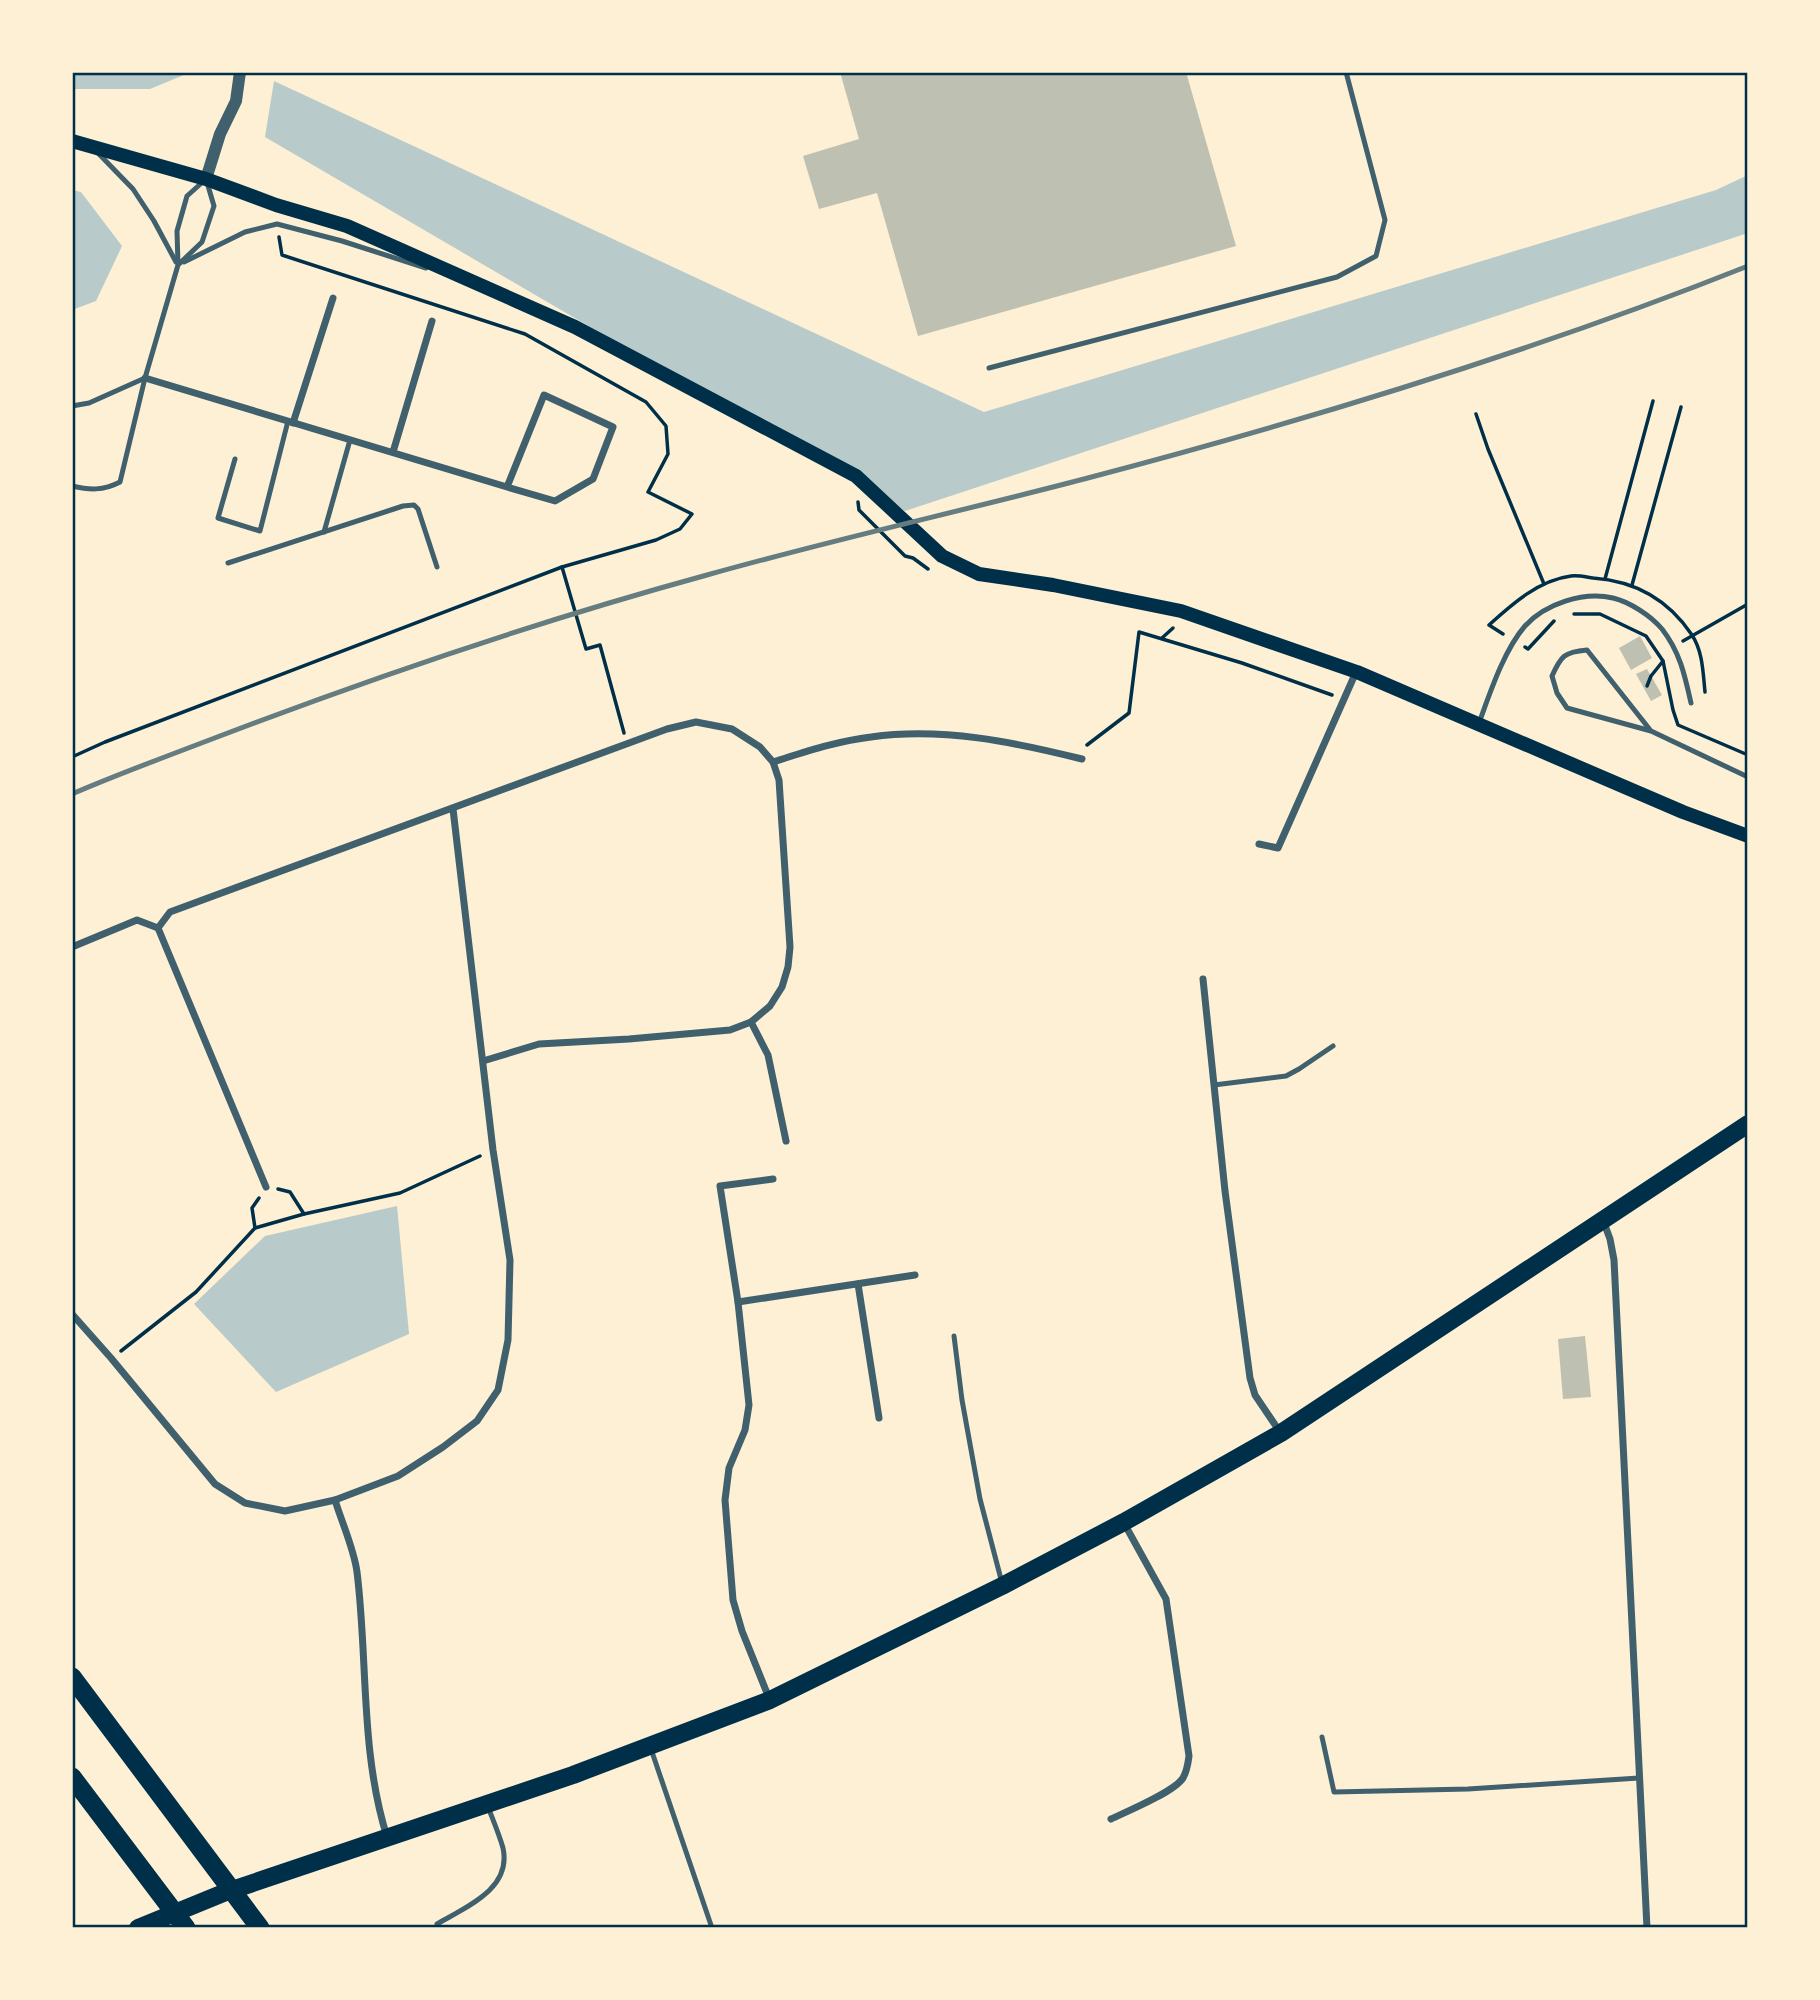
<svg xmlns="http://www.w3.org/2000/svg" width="1820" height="2000" font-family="'Source Sans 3',sans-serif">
<rect width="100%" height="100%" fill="#fdf0d5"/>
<!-- green -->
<g fill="#b9caca">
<polygon points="72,72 191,72 150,89 72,89"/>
<polygon points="274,81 984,412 1716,190 1748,175 1748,233 905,511 265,137"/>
<polygon points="72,190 81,192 122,246 96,301 72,310"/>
<polygon points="397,1206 409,1334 276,1392 194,1304 265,1236"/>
</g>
<!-- building -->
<g fill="#bec0b2">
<polygon points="840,72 1186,72 1236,246 918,336 877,193 819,209 803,156 859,139"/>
<polygon points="1640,636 1652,658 1631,670 1619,648"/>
<polygon points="1647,669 1662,695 1651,701 1636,674"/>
<polygon points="1585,1336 1591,1397 1563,1399 1558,1339"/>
</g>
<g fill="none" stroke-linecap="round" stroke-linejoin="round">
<!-- path -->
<g stroke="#003049" stroke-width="3.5">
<polyline points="1476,414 1488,449 1544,584"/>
<polyline points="858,502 859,510 905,556 913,558 928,569"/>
<polyline points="562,567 586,649 600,645 624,733"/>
<polyline points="1605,579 1653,401"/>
<polyline points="1632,585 1681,407"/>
<polyline points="1574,614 1600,614 1646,636 1663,661 1673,710 1678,725 1748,755"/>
<path d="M1503 634 1489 625C1512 604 1539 580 1571 576 1578 575 1586 577 1593 578 1635 581 1668 599 1692 635 1703 652 1703 673 1705 692"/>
<polyline points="1162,638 1173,628"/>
<polyline points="1683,641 1748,604"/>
<polyline points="1525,647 1528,649 1554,621"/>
<polyline points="1647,686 1651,676 1663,661"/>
<polyline points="1087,745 1129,713 1139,632 1242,663 1332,695"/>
<polyline points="72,757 105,742 562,567 656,540 680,529 692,514 648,492 668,454 666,426 646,402 525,334 282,255 279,237"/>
<polyline points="278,1189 290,1192 304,1214"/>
<polyline points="255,1228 252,1208 259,1198"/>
<polyline points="121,1351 196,1292 255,1228 304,1214 400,1193 480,1156"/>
</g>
<!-- service -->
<g stroke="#3f606c" stroke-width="5">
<polyline points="97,152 133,189 154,221 176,262"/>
<polyline points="184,262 245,232 277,224 342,241 426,268"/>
<polyline points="989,368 1337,277 1376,256 1385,220 1346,72"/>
<polyline points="72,406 89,403 145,378"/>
<polyline points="235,459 218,518 260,531 288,421"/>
<path d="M72 486C89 490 103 491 120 482L145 378 178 265 177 231 187 196 206 179 214 206 202 242 178 265"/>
<polyline points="324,532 350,440"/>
<polyline points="228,563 403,506 414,505 418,509 437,567"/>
<path d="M1479 723C1490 693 1504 650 1525 626 1545 604 1583 591 1613 598 1630 602 1651 616 1662 629 1680 652 1685 676 1691 703"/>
<path d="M1651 731 1587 650C1564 652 1561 656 1552 676L1557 693 1567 708 1651 731 1748 777"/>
<polyline points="1214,1085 1286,1076 1299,1069 1333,1046"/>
<polyline points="954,1336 962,1400 980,1499 1002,1583"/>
<polyline points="1322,1737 1334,1792 1468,1789 1639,1778"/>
<polyline points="651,1749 712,1928"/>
<path d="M437 1924C466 1907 512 1889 503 1848 499 1834 493 1820 488 1807"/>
</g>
<!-- minor -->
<g stroke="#3f606c" stroke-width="7">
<polyline points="145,378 507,487 544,395 613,427 593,479 555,501 507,487"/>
<polyline points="293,423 333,298"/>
<polyline points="393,452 432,321"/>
<polyline points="1259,844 1278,848 1356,672"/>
<polyline points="158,928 266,1187"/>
<path d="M72 947 137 920 158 928 170 912 667 729 696 722 732 729 760 747 773 762C805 752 837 741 871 737 942 727 1014 742 1082 759"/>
<polyline points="1203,979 1225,1191 1250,1378 1255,1395 1280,1432"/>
<polyline points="751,1022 768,1055 786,1141"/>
<polyline points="483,1061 539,1044 629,1039 730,1030 751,1022 770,1006 782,987 788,967 790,947 779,780 773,762"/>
<polyline points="1603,1220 1610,1239 1614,1260 1647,1928"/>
<polyline points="858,1284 879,1418"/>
<polyline points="738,1302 720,1186 773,1179"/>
<path d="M72 1314 111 1358 215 1484 245 1503 285 1511 335 1500C342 1523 354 1549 357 1572 368 1660 360 1751 387 1837"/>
<polyline points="335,1500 398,1476 443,1447 477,1421 498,1390 508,1340 510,1260 493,1150 453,809"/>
<polyline points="769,1698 742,1631 733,1600 725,1500 729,1468 745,1430 749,1405 738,1302 915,1275"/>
<path d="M1111 1819C1128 1811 1174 1792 1183 1778 1187 1771 1188 1764 1189 1756L1166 1599 1124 1523"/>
</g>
<!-- tertiary -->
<polyline stroke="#3f606c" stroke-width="12" points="206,179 220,134 236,101 240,72"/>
<!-- secondary -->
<polyline stroke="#003049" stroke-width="14" points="72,141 206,179 276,205 347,226 575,327 856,476 942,556 979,574 1053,585 1181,611 1357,672 1683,812 1748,836"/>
<!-- primary -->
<polyline stroke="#003049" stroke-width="18" points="138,1928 226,1892 573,1775 770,1700 1002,1586 1124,1522 1281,1433 1748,1124"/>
<!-- motorway -->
<g stroke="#003049" stroke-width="19">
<polyline points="72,1677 260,1928"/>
<polyline points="72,1777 186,1928"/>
</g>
<!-- rail -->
<path stroke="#657d81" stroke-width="5" d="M72 794C118 774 165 757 212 739 374 677 539 621 707 575 831 540 958 512 1084 479 1309 420 1532 352 1748 266"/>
</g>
<!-- border -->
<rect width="1820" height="2000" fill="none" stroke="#fdf0d5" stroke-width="147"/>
<rect x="74" y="74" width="1672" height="1852" fill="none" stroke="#003049" stroke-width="2.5"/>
</svg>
